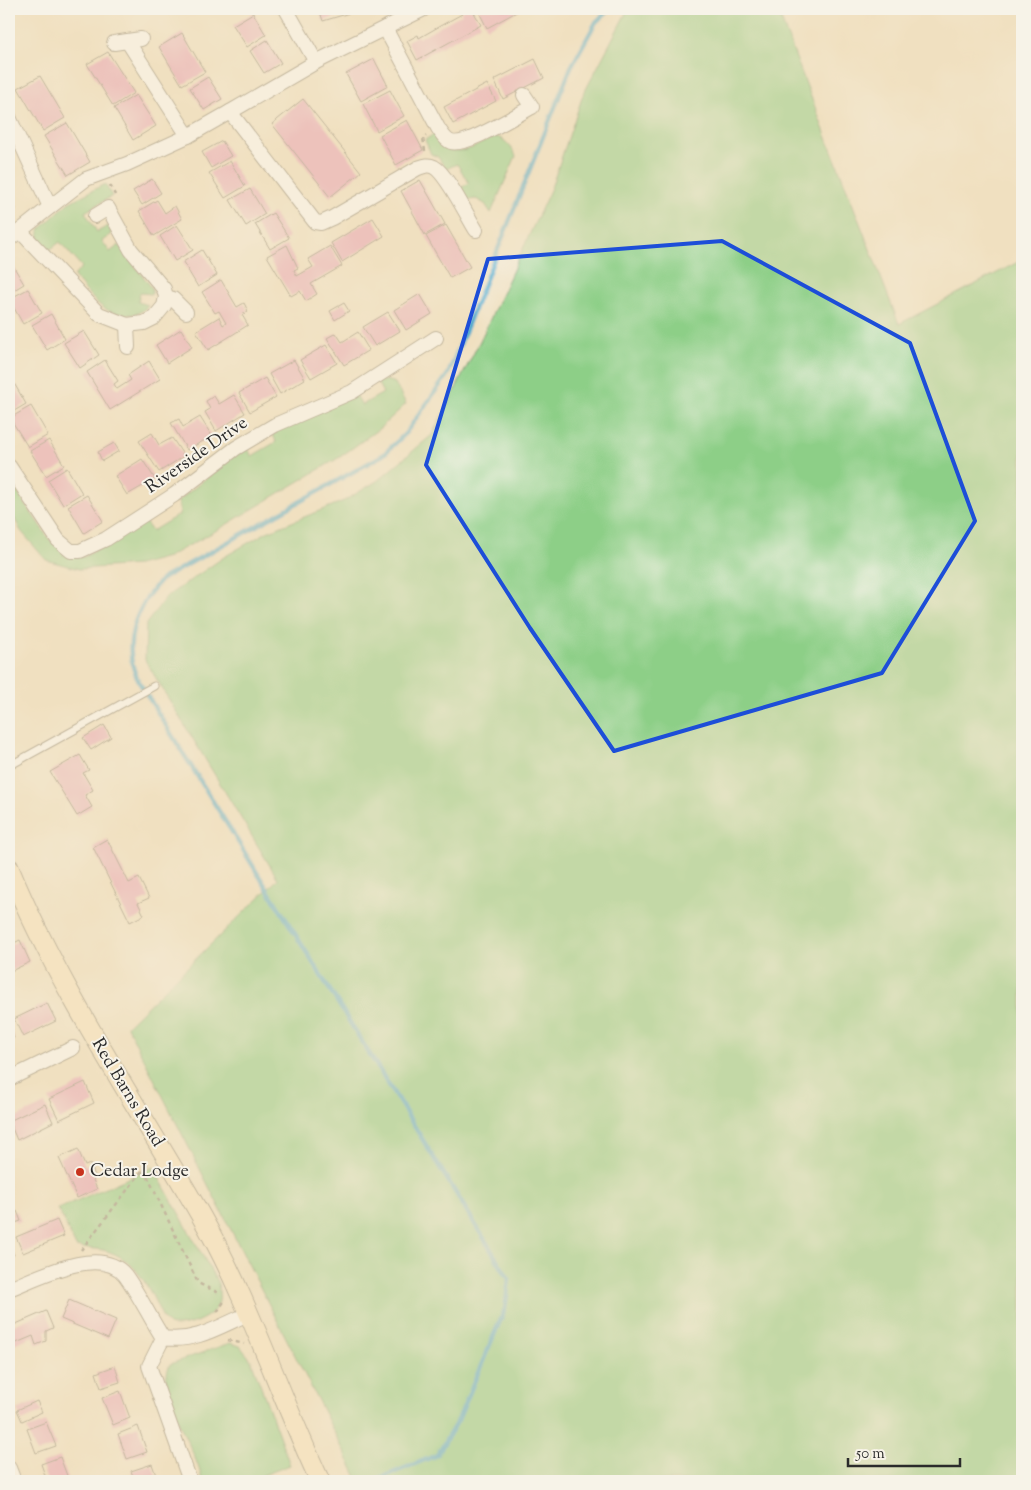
<svg xmlns="http://www.w3.org/2000/svg" width="1031" height="1490" font-family="'Sorts Mill Goudy',serif">
<rect width="100%" height="100%" fill="#f7f3e8"/>
<filter id="ink" filterUnits="userSpaceOnUse"><feTurbulence type="fractalNoise" baseFrequency=".02" numOctaves="2"/><feDisplacementMap in="SourceGraphic" scale="10" xChannelSelector="R" yChannelSelector="G"/><feConvolveMatrix kernelMatrix="1 2 1 2 8 2 1 2 1" color-interpolation-filters="sRGB"/></filter>
<filter id="wash" filterUnits="userSpaceOnUse"><feTurbulence type="fractalNoise" baseFrequency=".0096" numOctaves="4" result="noise"/><feDisplacementMap in="SourceGraphic" scale="20" xChannelSelector="R" yChannelSelector="G"/><feGaussianBlur stdDeviation="1.12" result="paint"/><feColorMatrix in="noise" values="0 0 0 0 0 0 0 0 0 0 0 0 0 0 0 0 0 1.4 0 .05"/><feComposite in="paint" operator="in"/></filter>
<g filter="url(#wash)">
<rect width="100%" height="100%" fill="#f0e0c0"/>
<!-- green -->
<g fill="#8dcf87" stroke="#5c7d59">
<polygon points="628,9 777,9 899,324 1022,260 1022,1481 359,1481 127,1026 278,879 145,660 146,624 166,597 224,557 267,532 344,501 377,481 432,435 481,339 551,188 583,95"/>
<path d="M434 134C452 163 471 149 495 136 506 140 511 146 516 156L491 213 485 204 476 199 469 200 457 190 469 183 457 164 446 169 438 157 431 154 425 140Z"/>
<path d="M105 184 112 196 85 212 97 232 108 226 112 234 102 241 110 252 119 245 152 288V294L140 293 138 302 148 305C139 320 112 315 101 306 90 297 82 286 74 276L82 267 60 242 48 251 39 238V230L68 203Z"/>
<polygon points="386,380 395,383 406,404 380,428 340,457 219,529 168,557 138,565 79,569 46,560 21,531 9,508 9,480 49,539 68,556 84,557 145,522 152,531 180,514 178,501 246,446 252,456 276,442 272,432 356,395 362,405 383,393 377,382"/>
<path d="M153 1167 218 1283C219 1291 221 1300 217 1307 208 1320 183 1329 169 1325L164 1320C150 1291 138 1258 103 1250 94 1248 85 1249 76 1247L58 1209Z"/>
<path d="M230 1343 240 1346 251 1360 290 1465 248 1481H202C198 1449 154 1394 170 1364Z"/>
</g>
<g fill="none" stroke-linecap="round" stroke-linejoin="round">
<!-- stream -->
<path stroke="#51aace" stroke-width="4.5" d="M373 1481 437 1455 458 1420 505 1309 509 1279 139 682C120 646 136 606 162 579L383 455 405 434 448 374 571 67 596 22 610 9"/>
</g>
<g id="blocks">
<!-- building -->
<g fill="#e89eb7">
<polygon points="319,9 352,9 353,12 323,21"/>
<polygon points="467,9 472,9 481,25 417,60 407,41 418,35 419,38 440,26 462,14 460,12"/>
<polygon points="480,9 522,9 487,28 478,10"/>
<polygon points="253,13 266,35 247,47 233,25"/>
<polygon points="182,33 205,72 182,85 159,47"/>
<polygon points="267,40 281,63 264,73 250,51"/>
<polygon points="108,52 134,93 113,106 87,64"/>
<polygon points="374,59 388,86 361,101 346,74"/>
<polygon points="535,59 544,78 503,99 494,80"/>
<polygon points="40,76 65,118 43,131 18,88"/>
<polygon points="208,77 222,99 204,110 190,88"/>
<polygon points="487,84 496,101 453,124 444,107"/>
<polygon points="390,90 404,116 377,131 363,104"/>
<polygon points="136,95 156,126 133,140 114,108"/>
<polygon points="303,99 361,172 330,197 272,124"/>
<polygon points="407,120 423,150 396,165 380,135"/>
<polygon points="67,123 90,162 68,175 44,136"/>
<polygon points="222,141 231,156 211,168 202,152"/>
<polygon points="230,161 245,186 225,198 209,173"/>
<polygon points="152,179 161,193 142,205 133,191"/>
<polygon points="420,180 445,224 425,235 401,191"/>
<polygon points="250,189 265,214 246,226 230,200"/>
<polygon points="9,191 16,209 9,212"/>
<polygon points="157,200 165,213 175,206 182,219 154,236 139,211"/>
<polygon points="273,213 289,238 270,249 255,224"/>
<polygon points="373,218 384,236 342,262 331,243"/>
<polygon points="177,225 193,250 175,261 160,236"/>
<polygon points="446,225 470,267 450,278 426,236"/>
<polygon points="287,245 298,268 294,270 297,276 313,267 308,259 330,246 342,266 311,284 317,294 306,301 300,291 291,296 267,256"/>
<polygon points="202,250 217,275 198,287 183,262"/>
<polygon points="9,259 24,284 9,293"/>
<polygon points="221,280 237,307 244,303 248,311 242,315 248,325 208,350 196,331 219,317 223,325 226,323 219,311 215,313 202,292"/>
<polygon points="28,289 42,313 23,324 9,299"/>
<polygon points="420,294 432,314 406,330 394,310"/>
<polygon points="344,303 349,311 335,320 330,311"/>
<polygon points="388,312 400,331 375,346 363,327"/>
<polygon points="51,314 65,339 47,350 32,325"/>
<polygon points="181,329 192,347 167,363 156,345"/>
<polygon points="84,331 99,355 80,368 64,343"/>
<polygon points="358,332 369,350 344,365 327,338 336,333 342,342"/>
<polygon points="326,345 337,363 311,378 300,360"/>
<polygon points="105,360 118,381 114,384 117,389 131,380 128,375 149,361 160,379 110,410 87,372"/>
<polygon points="294,360 305,379 280,394 269,374"/>
<polygon points="11,378 26,404 9,414 9,380"/>
<polygon points="265,378 276,397 250,412 239,393"/>
<polygon points="234,395 245,413 216,431 205,412 210,409 206,401 214,396 219,404"/>
<polygon points="31,406 48,435 28,447 10,418"/>
<polygon points="200,417 212,436 187,450 171,423 179,419 183,427"/>
<polygon points="152,433 159,445 172,438 184,456 159,472 139,441"/>
<polygon points="49,440 64,465 46,476 30,451"/>
<polygon points="114,443 119,451 102,461 98,452"/>
<polygon points="142,459 155,479 127,495 115,476"/>
<polygon points="67,468 82,493 63,505 48,480"/>
<polygon points="87,495 103,521 84,533 68,506"/>
<polygon points="104,725 111,737 91,750 83,738"/>
<polygon points="80,755 89,770 83,773 93,790 85,795 92,807 77,816 50,772"/>
<polygon points="107,839 129,883 139,878 149,898 138,903 144,915 130,922 93,847"/>
<polygon points="20,940 30,962 9,972 10,945"/>
<polygon points="47,1003 56,1021 23,1037 14,1019"/>
<polygon points="9,1025 14,1038 9,1040"/>
<polygon points="85,1082 94,1103 59,1120 49,1099"/>
<polygon points="45,1104 53,1122 17,1140 9,1121"/>
<polygon points="78,1149 85,1166 90,1164 96,1178 93,1180 97,1189 77,1198 59,1158"/>
<polygon points="17,1211 21,1221 15,1223 11,1213"/>
<polygon points="57,1220 64,1236 23,1253 16,1237"/>
<polygon points="9,1243 14,1255 9,1257"/>
<polygon points="69,1300 116,1320 108,1339 61,1319"/>
<polygon points="46,1311 53,1328 46,1331 46,1341 36,1345 33,1336 9,1346 9,1327"/>
<polygon points="115,1366 120,1382 101,1388 96,1373"/>
<polygon points="120,1391 130,1418 113,1425 102,1398"/>
<polygon points="37,1401 42,1412 22,1421 17,1410"/>
<polygon points="46,1422 56,1446 36,1453 27,1429"/>
<polygon points="138,1426 147,1452 127,1459 118,1434"/>
<polygon points="60,1457 69,1481 47,1481 41,1464"/>
<polygon points="152,1464 158,1481 135,1481 131,1471"/>
</g>
</g>
</g>
<g filter="url(#ink)">
<use href="#blocks" fill-opacity="0" stroke="#8e8676" stroke-width="1"/>
<g fill="none" stroke-linecap="round" stroke-linejoin="round">
<defs>
<polyline id="lane" points="9,766 154,686"/>
<g id="street">
<polyline points="385,28 424,9"/>
<polyline points="114,43 141,39"/>
<path d="M316 62 385 28 438 128C441 132 445 140 451 142 466 147 516 115 532 107L524 95"/>
<polyline points="230,112 316,62 286,9"/>
<polyline points="9,117 50,207 20,231"/>
<path d="M188 136 230 112 315 222 321 223 332 218 418 168C424 166 428 164 434 167 447 174 467 216 476 230"/>
<polyline points="50,207 86,179 127,164 188,136 128,42"/>
<polyline points="9,239 20,231 99,314 127,325 144,323 154,318 164,306 166,297 164,289 131,250 108,208 95,216"/>
<polyline points="166,297 173,299 186,312"/>
<polyline points="127,325 128,347"/>
<polyline points="9,466 58,540 71,551 80,551 106,539 174,495 236,448 275,425 352,392 436,338"/>
<polyline points="9,1079 73,1048"/>
<path d="M9 1289C37 1278 100 1244 125 1275 139 1294 150 1318 163 1338 195 1343 220 1326 248 1314"/>
<polyline points="163,1338 149,1366 190,1481"/>
<polyline points="9,1468 14,1481"/>
</g>
<path id="secondary" d="M9 868C60 991 135 1101 201 1216 249 1300 279 1394 320 1481"/>
</defs>
<!-- lane casing -->
<use href="#lane" stroke="#8e8676" stroke-width="9"/>
<!-- street casing -->
<use href="#street" stroke="#8e8676" stroke-width="16"/>
<!-- secondary casing -->
<use href="#secondary" stroke="#8e8676" stroke-width="21"/>
<!-- path -->
<g stroke="#8e8676" stroke-width="2.5" stroke-dasharray="4 4" stroke-linecap="butt">
<polyline points="425,151 423,138 426,136"/>
<polyline points="110,185 115,195"/>
<polyline points="144,1169 198,1283 221,1294"/>
<polyline points="81,1250 149,1162"/>
<polyline points="217,1312 225,1300"/>
<polyline points="228,1340 244,1344"/>
</g>
<!-- lane -->
<use href="#lane" stroke="#fff" stroke-width="7"/>
<!-- street -->
<use href="#street" stroke="#fff" stroke-width="14"/>
<!-- secondary -->
<use href="#secondary" stroke="#fae7c3" stroke-width="19"/>
</g>
</g>
<!-- marked area -->
<path d="M0 0H1031V1490H0ZM722 241 910 343 975 521 882 673 614 751 530 628 426 465 488 259Z" fill="#f0e0c0" fill-opacity=".55" fill-rule="evenodd"/>
<path fill="none" stroke="#1d4ed8" stroke-width="4" stroke-linejoin="round" d="M722 241 910 343 975 521 882 673 614 751 530 628 426 465 488 259Z"/>
<!-- markers -->
<circle fill="#c8321e" stroke="#f7f3e8" stroke-width="2" cx="80" cy="1172" r="5"/>
<g text-anchor="middle" dominant-baseline="central" stroke-width="4" stroke-linejoin="round" paint-order="stroke">
<!-- street labels -->
<g font-size="18" fill="#2b2b2b" stroke="#f7f3e8">
<text transform="translate(197 456) rotate(-35)">Riverside Drive</text>
<text transform="translate(127 1093) rotate(59)">Red Barns Road</text>
</g>
<!-- poi labels -->
<g font-size="18" fill="#2b2b2b" stroke="#f7f3e8" text-anchor="start">
<text x="90" y="1172">Cedar Lodge</text>
</g>
</g>
<!-- margin -->
<rect width="1031" height="1490" fill="none" stroke="#f7f3e8" stroke-width="30"/>
<!-- scale -->
<path d="M848 1458v8h112v-8" fill="none" stroke="#2b2b2b" stroke-width="2.5"/>
<text x="856" y="1458" font-size="15" fill="#2b2b2b" stroke="#f7f3e8" stroke-width="4" paint-order="stroke">50 m</text>
</svg>
